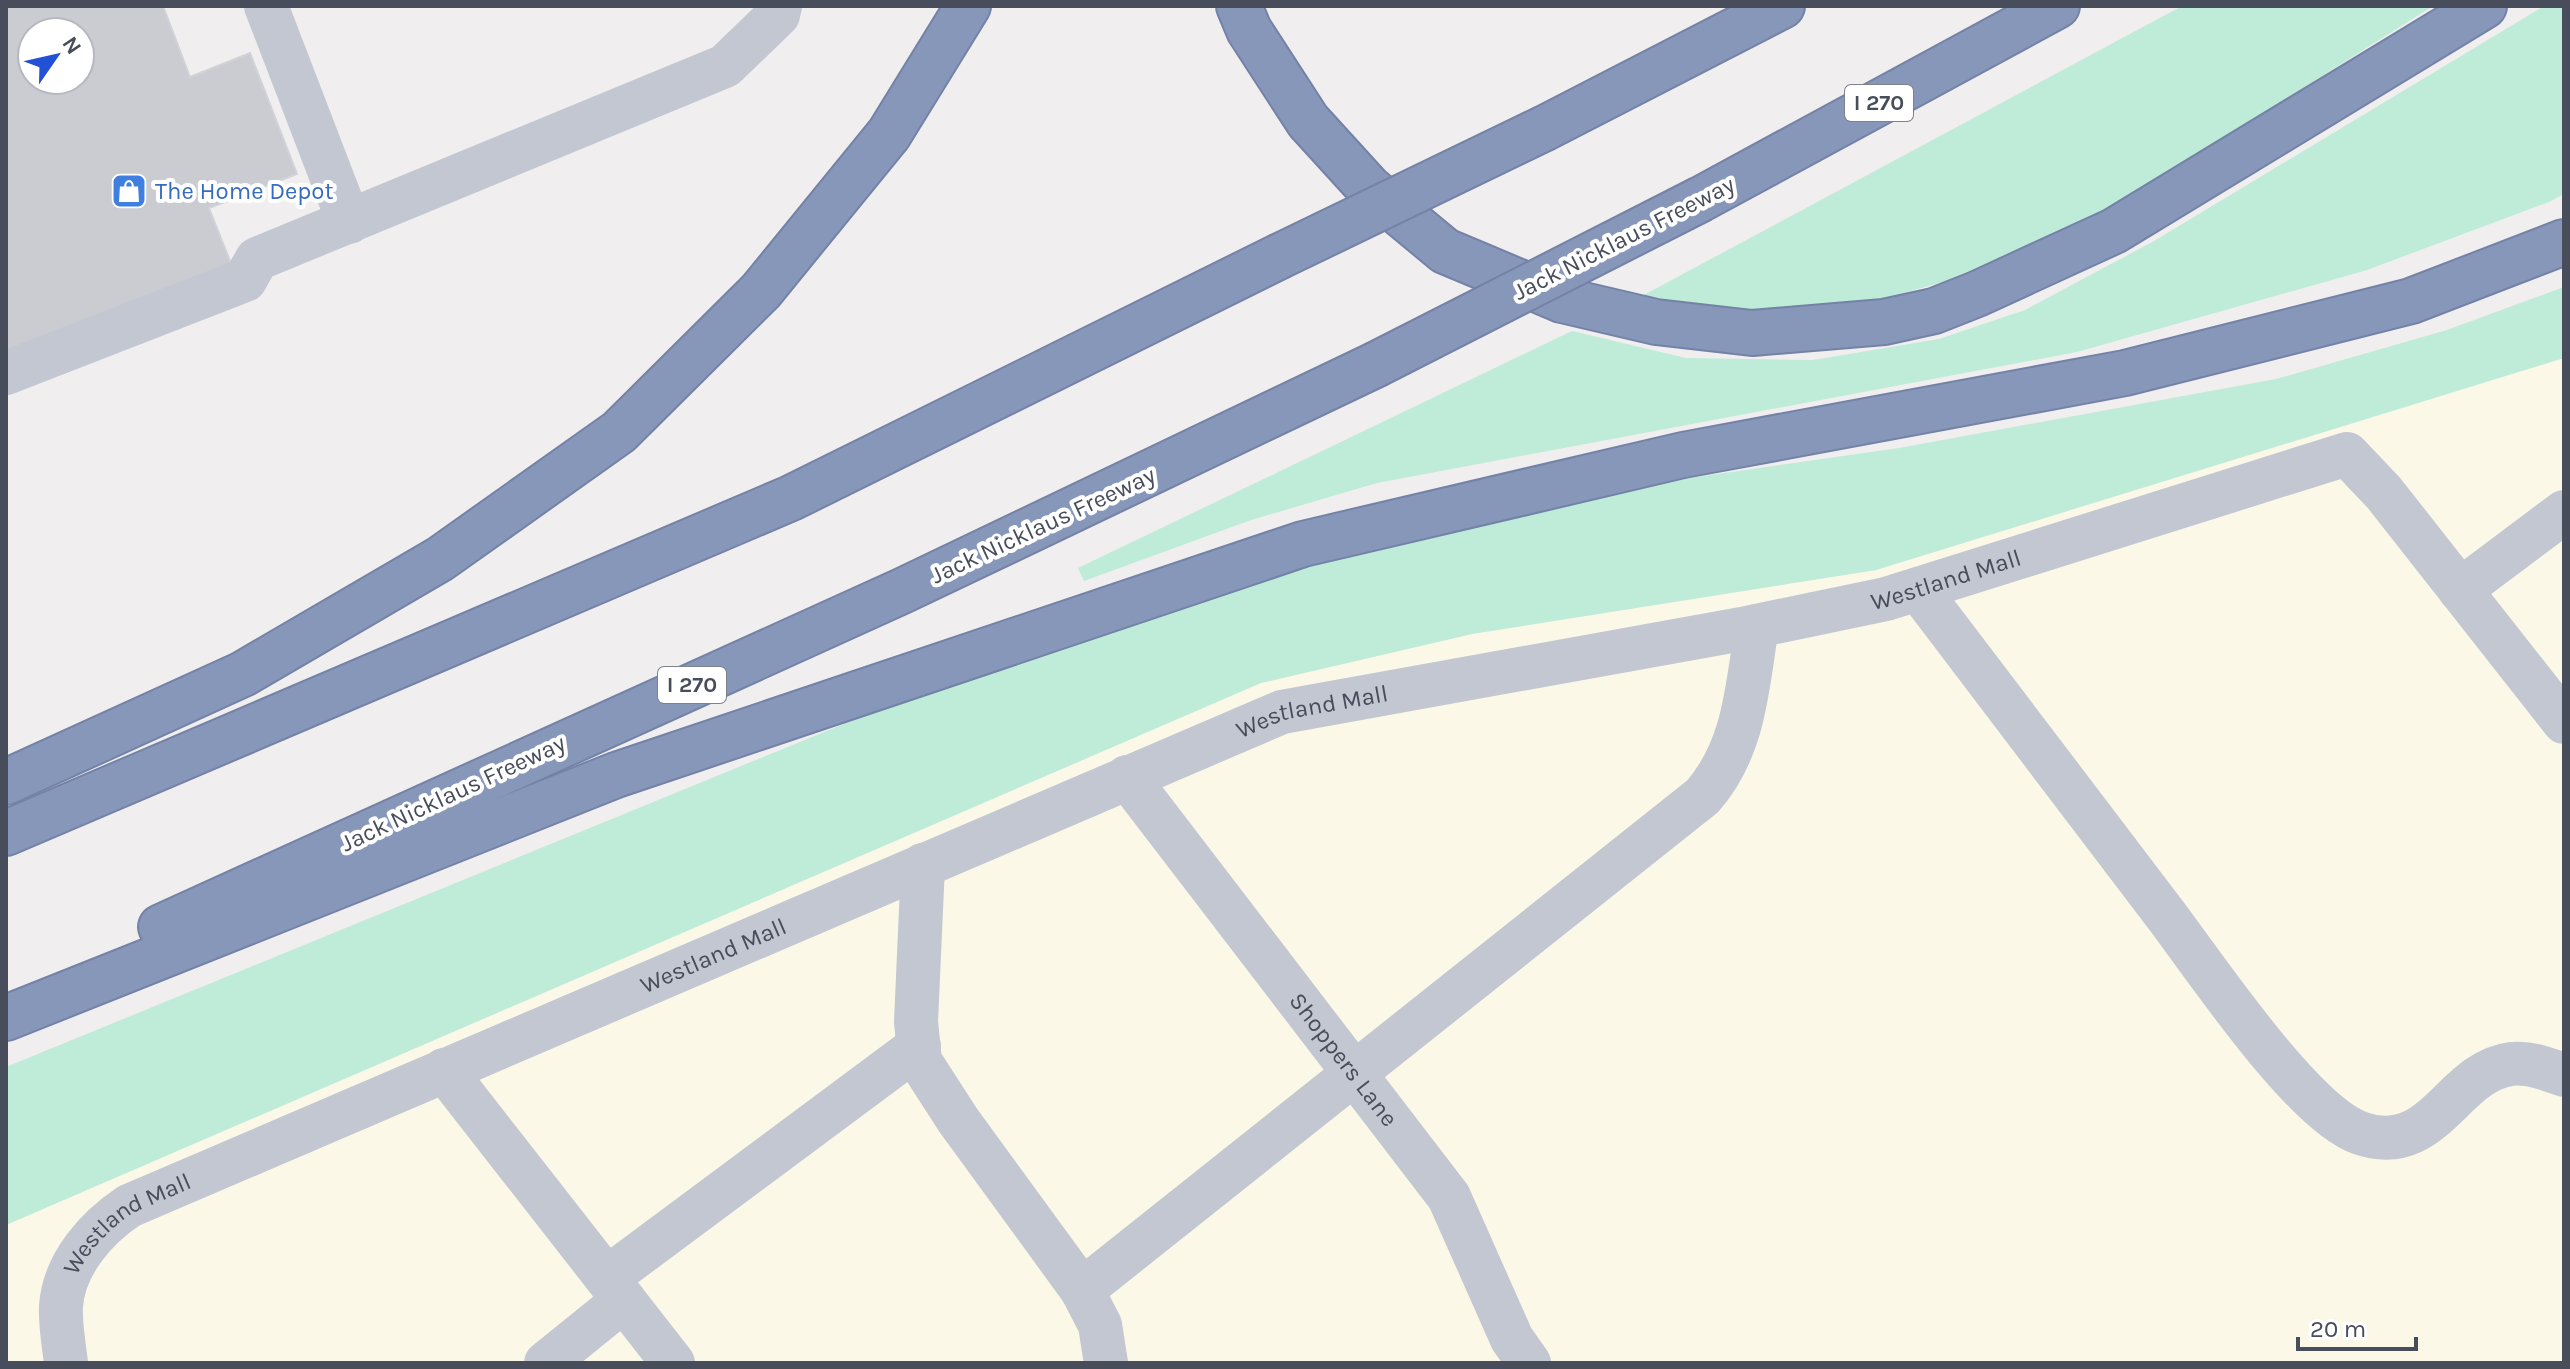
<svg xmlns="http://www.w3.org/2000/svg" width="2570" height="1369" font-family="Karla,sans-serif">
<rect width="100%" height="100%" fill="#f0eeee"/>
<!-- commercial -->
<polygon fill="#fbf8e7" points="2564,358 2564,1363 6,1363 6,1225 1261,683 1472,634 1876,570"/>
<!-- green -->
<g fill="#beecd8">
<polygon points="2182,6 2433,6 2100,216 1972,274 1845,309 1750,314 1642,296"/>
<polygon points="2544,6 2564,6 2564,194 2549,202 2367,270 2077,352 1377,483 1251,520 1084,581 1078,568 1572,331 1686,358 1813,360 1939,339 2025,310 2154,241"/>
<polygon points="2564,287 2564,358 1876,570 1472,634 1261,683 6,1225 6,1067 917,694 1328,551 1571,495 1899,448 2276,379 2447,330"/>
</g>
<!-- building -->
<path fill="#cbccd2" stroke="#d2d3d9" stroke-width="2" fill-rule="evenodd" d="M6 6H163L190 77 250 53 297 174 209 208 232 266 6 354ZM32 32H80V80H32Z"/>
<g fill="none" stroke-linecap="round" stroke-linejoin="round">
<defs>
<g id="highway">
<polyline points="1239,6 1249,30 1308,121 1369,188 1445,251 1562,300 1656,322 1752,333 1884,322 1934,311 1977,294 2114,231 2484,6"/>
<polyline points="1545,128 1782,6"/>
<polyline points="1701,199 2057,6"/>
<polyline points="6,782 243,674 440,559 619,432 761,291 889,134 968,6"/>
<polyline points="6,833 791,498 1278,257"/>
<polyline points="161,927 902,591 1375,365"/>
<polyline points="6,1018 616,775 1303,544 1683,455 2125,373 2411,301 2564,242"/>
</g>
</defs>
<!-- highway casing -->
<use href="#highway" stroke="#7382a6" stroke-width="48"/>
<!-- minor -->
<g stroke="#c2c7d2" stroke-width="44">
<polyline points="266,6 349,222"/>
<polyline points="6,373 245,280 257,259 725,66 778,15 780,6"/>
<path d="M1918 589C2001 699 2084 809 2168 918 2207 970 2304 1114 2360 1133 2434 1159 2451 1072 2511 1064 2529 1062 2548 1069 2564 1075"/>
<polyline points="2460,590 2564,512"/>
<path id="s1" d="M1127 777 1449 1197 1512 1339 1529 1363"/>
<path d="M923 865 916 1022 920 1061 958 1120 1082 1290 1703 796C1745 747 1747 688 1757 626"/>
<polyline points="444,1070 673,1363"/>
<polyline points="607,1278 919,1046"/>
<polyline points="1082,1290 1100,1325 1106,1363"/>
<path id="s2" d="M66 1363C64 1345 60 1325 61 1306 64 1264 96 1228 129 1206L1282 712 1742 629 1886 599 2347 454 2384 493 2564 722"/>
<polyline points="546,1363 624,1300"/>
</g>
<!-- highway -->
<use href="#highway" stroke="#8797ba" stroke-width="44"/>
<defs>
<g id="highway-bridge">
<polyline points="1278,257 1545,128"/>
<polyline points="1375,365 1701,199"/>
</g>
</defs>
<!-- highway-bridge casing -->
<use href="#highway-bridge" stroke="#7382a6" stroke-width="48" stroke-linecap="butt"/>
<!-- highway-bridge -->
<use href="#highway-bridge" stroke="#8797ba" stroke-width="44"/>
</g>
<!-- icons -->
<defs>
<symbol id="shop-square" viewBox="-11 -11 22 22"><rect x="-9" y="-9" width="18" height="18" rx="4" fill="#3f7fe0" stroke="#fff"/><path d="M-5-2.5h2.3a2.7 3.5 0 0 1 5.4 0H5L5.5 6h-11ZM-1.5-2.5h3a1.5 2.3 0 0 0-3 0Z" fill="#fff"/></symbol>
</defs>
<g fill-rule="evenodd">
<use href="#shop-square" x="109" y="171" width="40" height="40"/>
</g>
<g text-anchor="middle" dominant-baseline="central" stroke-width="8" stroke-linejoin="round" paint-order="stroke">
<!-- shield labels -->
<g fill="#fff" stroke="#7e828c" stroke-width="2">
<rect x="1845" y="85" width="68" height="36" rx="6"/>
<rect x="658" y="667" width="68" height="36" rx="6"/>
</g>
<g font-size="22" font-weight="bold" fill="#474d5a">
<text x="1879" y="103">I 270</text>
<text x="692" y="685">I 270</text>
</g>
<!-- shop labels -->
<g font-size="24" fill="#366cbe" stroke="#fff" text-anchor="start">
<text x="155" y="191">The Home Depot</text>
</g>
<!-- street labels -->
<g font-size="24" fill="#474d5a" stroke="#fff">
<text transform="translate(1624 238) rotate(-27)">Jack Nicklaus Freeway</text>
<text transform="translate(1043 525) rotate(-25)">Jack Nicklaus Freeway</text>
<text stroke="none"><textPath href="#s2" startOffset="2114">Westland Mall</textPath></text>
<text stroke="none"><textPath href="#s2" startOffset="1466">Westland Mall</textPath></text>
<text transform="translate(453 793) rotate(-25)">Jack Nicklaus Freeway</text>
<text stroke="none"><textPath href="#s2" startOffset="818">Westland Mall</textPath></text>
<text stroke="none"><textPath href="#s1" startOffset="356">Shoppers Lane</textPath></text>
<text stroke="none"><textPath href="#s2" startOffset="170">Westland Mall</textPath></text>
</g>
</g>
<!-- border -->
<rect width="2570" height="1369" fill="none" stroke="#474d5a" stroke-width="16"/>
<!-- north arrow -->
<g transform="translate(56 56) rotate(56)"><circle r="38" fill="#ffffff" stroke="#b5b8bd" stroke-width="2"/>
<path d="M0-6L14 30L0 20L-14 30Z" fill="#2250d6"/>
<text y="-12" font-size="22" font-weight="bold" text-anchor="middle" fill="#474d5a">N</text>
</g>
<!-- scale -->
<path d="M2298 1337v12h118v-12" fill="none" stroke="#474d5a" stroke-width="4"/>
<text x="2310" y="1337" font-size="24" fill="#474d5a" stroke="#ffffff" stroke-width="6" paint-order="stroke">20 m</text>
</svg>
